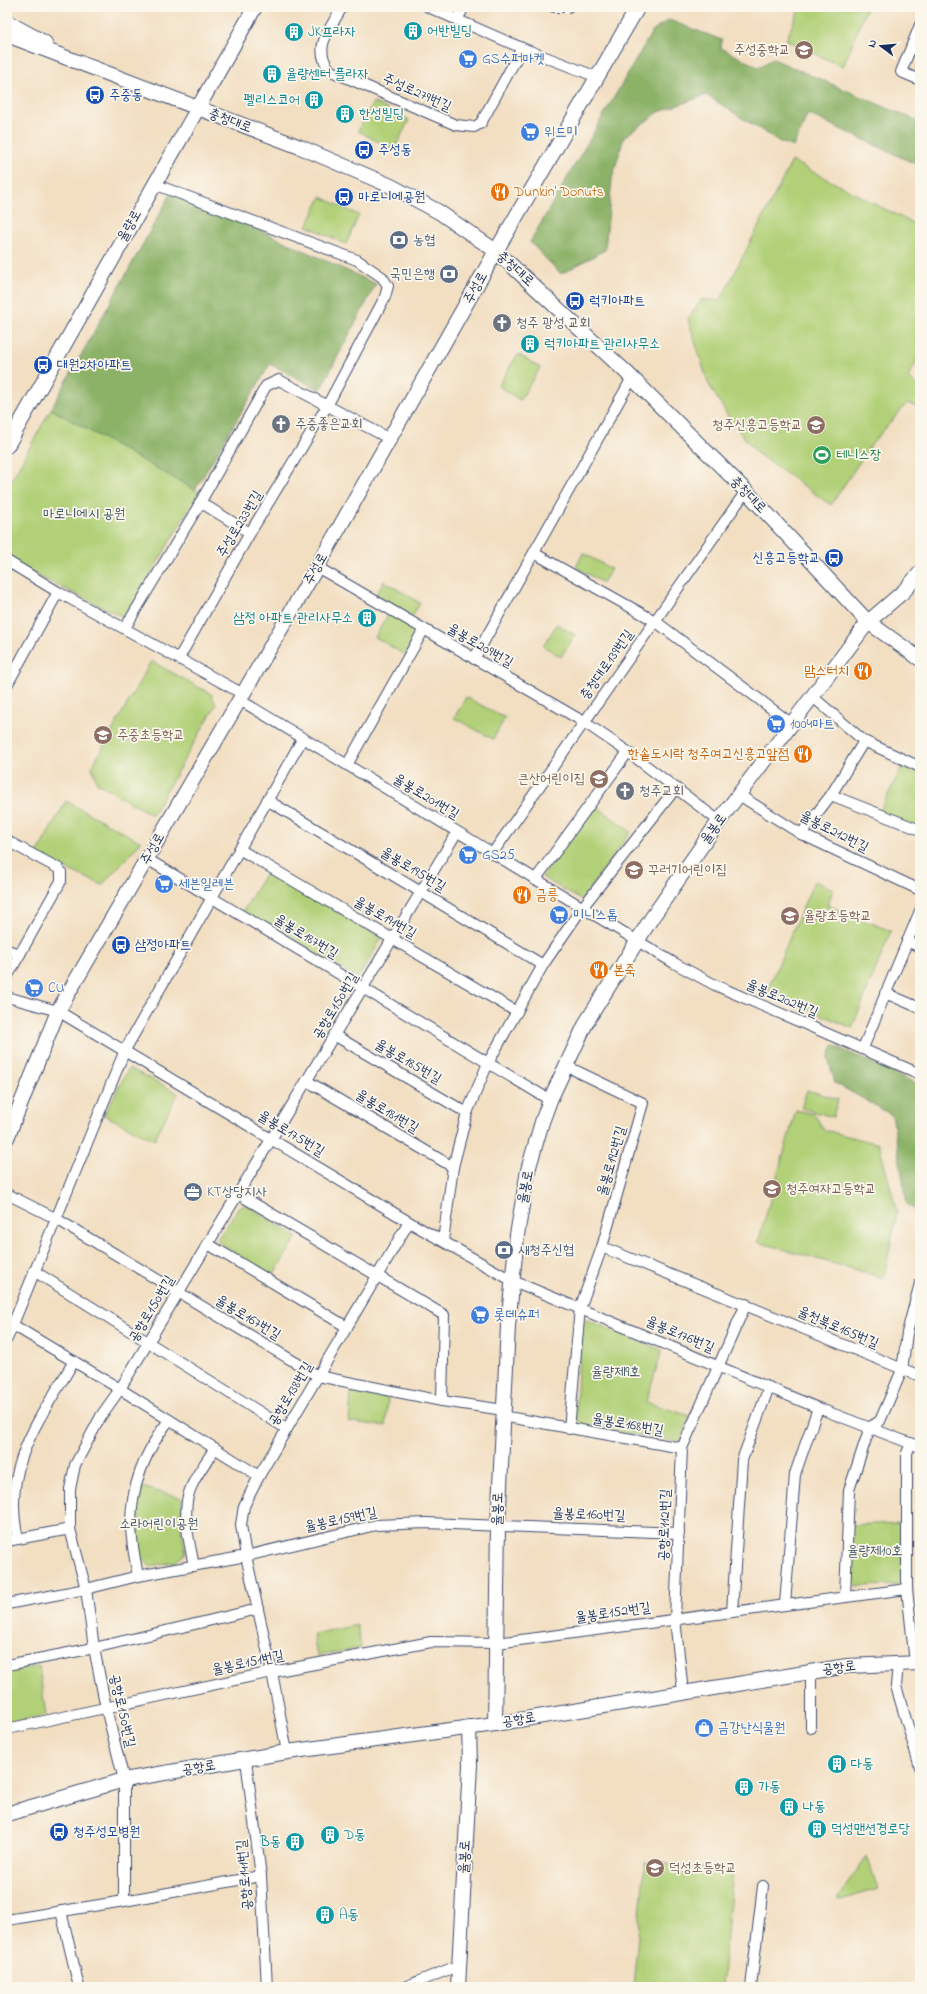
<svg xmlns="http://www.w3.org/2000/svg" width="927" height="1994" font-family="'Indie Flower','Poor Story',sans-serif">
<rect width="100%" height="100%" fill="#fbf7ec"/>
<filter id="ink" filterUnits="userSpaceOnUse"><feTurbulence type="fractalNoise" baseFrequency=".025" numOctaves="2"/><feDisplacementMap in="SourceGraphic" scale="8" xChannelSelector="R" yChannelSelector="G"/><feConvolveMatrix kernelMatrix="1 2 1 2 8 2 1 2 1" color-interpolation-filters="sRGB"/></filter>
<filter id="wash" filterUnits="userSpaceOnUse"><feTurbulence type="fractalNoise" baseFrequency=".012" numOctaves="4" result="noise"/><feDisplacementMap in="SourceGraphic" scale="16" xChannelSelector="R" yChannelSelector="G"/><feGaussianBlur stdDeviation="0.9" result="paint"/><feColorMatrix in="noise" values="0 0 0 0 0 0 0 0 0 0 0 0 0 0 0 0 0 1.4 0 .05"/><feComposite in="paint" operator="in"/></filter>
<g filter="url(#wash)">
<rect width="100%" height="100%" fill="#f2dec1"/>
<!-- green -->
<g fill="#b1d077" stroke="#66806a">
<polygon points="800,7 867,7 843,67 786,40"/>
<polygon points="373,102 409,120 394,150 358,131"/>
<polygon points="792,161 920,227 920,355 908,378 920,387 920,408 907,403 871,445 831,505 758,454 732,423 708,383 688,319 702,299 720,301"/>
<polygon points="321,197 359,215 346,244 307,226"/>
<polygon points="518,354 540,368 520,400 498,386"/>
<polygon points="51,409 199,492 125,618 7,561 7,488"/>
<polygon points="583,553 611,569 603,583 576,567"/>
<polygon points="384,581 420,603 412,617 376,594"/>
<polygon points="389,613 419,631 405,655 375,637"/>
<polygon points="557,624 575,635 561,657 543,646"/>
<polygon points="151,661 211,694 216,705 152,815 97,783 92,767"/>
<polygon points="466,697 505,718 493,739 454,718"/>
<polygon points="905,760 920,767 920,830 879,813"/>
<polygon points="66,801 141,842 102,885 36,855"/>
<polygon points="595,805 631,832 581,900 542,877"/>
<polygon points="267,871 382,938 358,978 243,911"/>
<polygon points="814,881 834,889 827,905 891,931 852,1028 767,991"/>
<polygon points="129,1068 178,1093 154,1140 104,1115"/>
<polygon points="807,1090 838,1099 833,1117 801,1108"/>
<polygon points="796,1110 814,1114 824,1130 879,1144 897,1212 884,1278 758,1242"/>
<polygon points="247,1205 297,1237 272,1277 219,1243 218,1238 239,1207"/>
<polygon points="587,1320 662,1350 646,1402 690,1416 681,1442 575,1425 581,1324"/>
<polygon points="351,1391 388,1398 386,1426 349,1422"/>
<polygon points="141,1487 183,1498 181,1527 186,1553 175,1562 150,1566 140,1557 136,1522"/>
<polygon points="901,1523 903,1585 856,1586 848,1578 847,1525"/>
<polygon points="357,1625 361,1648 317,1656 313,1634"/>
<polygon points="39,1666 46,1715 7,1724 7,1671"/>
<polygon points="867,1856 878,1889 841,1900 837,1899"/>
<polygon points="645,1862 733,1870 722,1987 633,1987"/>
</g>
<!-- forest -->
<g fill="#8cb268" stroke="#547063">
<polygon points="669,20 722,40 721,48 758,67 773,59 920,122 920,166 808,114 793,147 780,142 706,95 659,112 624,137 612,179 605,250 561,274 530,242 653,30"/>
<polygon points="173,190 376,284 320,390 270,364 195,490 51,409"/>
<polygon points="833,1045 920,1085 920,1214 907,1204 892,1115 835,1083 828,1059"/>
</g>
</g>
<g filter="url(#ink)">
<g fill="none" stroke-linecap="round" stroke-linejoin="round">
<defs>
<g id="street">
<path d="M342 7C330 30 311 48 331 71L456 125 474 127 481 123 522 48"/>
<polyline points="428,7 522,48 597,77"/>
<polyline points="554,7 568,7"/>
<polyline points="457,20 464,7"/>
<polyline points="920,25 901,72 920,80"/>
<polyline points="154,184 357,260 382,277 388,286 385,297 327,406 250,533 179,658"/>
<polyline points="200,502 250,533"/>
<polyline points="534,553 655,621 792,724"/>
<polyline points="7,561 58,592 243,694"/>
<polyline points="317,567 584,722 628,752 719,821"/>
<polyline points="125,628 196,510 266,386 279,380 390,439"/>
<polyline points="474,659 632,378"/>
<polyline points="7,685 58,592"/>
<polyline points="813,697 864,741 920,767"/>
<polyline points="240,700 674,963 715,985 920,1074"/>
<polyline points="347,765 424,629"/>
<polyline points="739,795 801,834 920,890"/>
<polyline points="831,795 920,830"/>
<polyline points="267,800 543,965"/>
<polyline points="801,834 831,795 864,741"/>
<polyline points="7,841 58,868 61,872 61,881 7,977"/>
<polyline points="239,849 517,1012"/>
<polyline points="492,854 746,491"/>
<polyline points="147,859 550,1100"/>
<polyline points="535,880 628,752"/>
<polyline points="907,941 920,947"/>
<polyline points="7,950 20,954"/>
<polyline points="885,993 920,1008"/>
<polyline points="7,997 58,1011 409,1222 511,1280 818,1408 920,1447"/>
<polyline points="334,1035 467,1113"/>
<polyline points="863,1048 920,911"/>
<polyline points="566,1066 643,1103 602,1247 580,1308 569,1429"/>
<polyline points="307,1081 453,1167"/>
<polyline points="7,1194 55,1218 318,1376 442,1401 504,1410"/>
<polyline points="238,1194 444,1315 442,1401"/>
<polyline points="443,1241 453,1167 467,1113 488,1063 543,965 582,908 676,788"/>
<polyline points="208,1244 347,1327"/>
<polyline points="602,1247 920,1376"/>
<polyline points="34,1271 287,1429"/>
<polyline points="13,1325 120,1389 259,1476"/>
<polyline points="7,1339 125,1050 303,738"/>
<polyline points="502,1416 682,1448"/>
<polyline points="911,1443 907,1453 907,1589 915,1663"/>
<path d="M18 1539C1 1466 39 1421 74 1361"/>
<polyline points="7,1541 70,1529"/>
<path d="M194 1566C190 1545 184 1523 187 1501 190 1482 205 1464 215 1448"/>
<path d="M138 1576C135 1559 131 1541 131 1524 131 1485 146 1450 169 1420"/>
<polyline points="845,1597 849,1490 870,1427 880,1421 902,1370 907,1333 920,1283"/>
<polyline points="7,1604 86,1589 138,1576 246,1556 376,1525 427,1523 679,1533"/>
<polyline points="785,1605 795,1474 818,1408"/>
<polyline points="732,1612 742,1460 769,1387"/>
<polyline points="898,1663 896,1686 920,1767"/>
<polyline points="7,1665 94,1648 258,1609"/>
<polyline points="683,1692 675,1619 682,1448 746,1304"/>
<polyline points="811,1728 811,1672"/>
<polyline points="7,1729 272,1672 431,1642 497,1643 907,1589"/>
<polyline points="287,1752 272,1672 246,1556 241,1525 244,1506 259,1476 409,1222"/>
<polyline points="246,1760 261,1876 267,1987"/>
<polyline points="124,1901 124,1780 106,1708 94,1648 86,1589 70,1529 70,1489 75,1465 101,1416 120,1389 457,832"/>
<polyline points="61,1911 79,1987"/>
<polyline points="7,1920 124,1901 261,1876"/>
<polyline points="404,1987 460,1965"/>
<polyline points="751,1987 763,1886"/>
</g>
<g id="secondary">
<polyline points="7,22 45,43"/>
<polyline points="7,35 300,147 391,186 439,212 496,251 627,373 746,491 868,622 920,659"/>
<polyline points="7,446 255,7"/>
<polyline points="7,1138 58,1011 317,567 496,251 638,7"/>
<polyline points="495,1724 498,1526 508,1326 517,1235 528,1170 542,1122 550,1100 587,1021 651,919 719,821 868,622 904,591 920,573"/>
<polyline points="7,1814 124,1780 287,1752 495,1724 847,1666 920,1663"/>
<polyline points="458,1987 470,1765 469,1727"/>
</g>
</defs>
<!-- street casing -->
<use href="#street" stroke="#3b496d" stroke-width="12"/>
<!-- secondary casing -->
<use href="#secondary" stroke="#3b496d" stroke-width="16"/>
<!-- street -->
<use href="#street" stroke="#fff" stroke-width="10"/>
<!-- secondary -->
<use href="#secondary" stroke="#fff" stroke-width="14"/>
</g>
</g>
<!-- icons -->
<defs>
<symbol id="building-disc" viewBox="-11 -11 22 22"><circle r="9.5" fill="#0f9aa8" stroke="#fbf7ec"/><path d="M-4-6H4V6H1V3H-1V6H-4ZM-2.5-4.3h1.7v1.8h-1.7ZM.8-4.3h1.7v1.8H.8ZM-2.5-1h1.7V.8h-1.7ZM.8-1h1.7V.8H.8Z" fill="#fff"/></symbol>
<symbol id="school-disc" viewBox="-11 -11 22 22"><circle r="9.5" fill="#8d6e63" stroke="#fbf7ec"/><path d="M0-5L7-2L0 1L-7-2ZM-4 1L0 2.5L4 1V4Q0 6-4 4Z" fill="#fff"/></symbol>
<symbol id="supermarket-disc" viewBox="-11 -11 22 22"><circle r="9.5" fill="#3f7fe0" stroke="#fbf7ec"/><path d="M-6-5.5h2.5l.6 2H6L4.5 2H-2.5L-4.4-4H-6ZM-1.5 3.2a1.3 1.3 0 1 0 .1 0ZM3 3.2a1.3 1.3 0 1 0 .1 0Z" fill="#fff"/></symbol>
<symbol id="bus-disc" viewBox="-11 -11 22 22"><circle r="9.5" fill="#1a4fb4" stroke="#fbf7ec"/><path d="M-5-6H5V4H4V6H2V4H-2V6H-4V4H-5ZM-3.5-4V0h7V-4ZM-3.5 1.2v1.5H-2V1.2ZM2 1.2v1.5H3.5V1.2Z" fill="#fff"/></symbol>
<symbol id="restaurant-disc" viewBox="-11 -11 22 22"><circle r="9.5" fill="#e8710a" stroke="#fbf7ec"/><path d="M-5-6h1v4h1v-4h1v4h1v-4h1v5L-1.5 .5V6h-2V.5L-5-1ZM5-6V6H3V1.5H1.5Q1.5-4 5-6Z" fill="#fff"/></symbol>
<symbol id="bank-disc" viewBox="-11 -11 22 22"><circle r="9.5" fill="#5c6f8a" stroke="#fbf7ec"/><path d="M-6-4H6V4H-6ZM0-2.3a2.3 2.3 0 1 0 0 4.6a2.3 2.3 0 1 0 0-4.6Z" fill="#fff"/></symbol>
<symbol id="church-disc" viewBox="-11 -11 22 22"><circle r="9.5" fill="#6b7280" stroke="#fbf7ec"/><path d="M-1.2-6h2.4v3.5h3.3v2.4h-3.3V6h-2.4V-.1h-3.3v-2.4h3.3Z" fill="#fff"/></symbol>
<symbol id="stadium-disc" viewBox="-11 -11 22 22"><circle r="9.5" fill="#2e9e5b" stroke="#fbf7ec"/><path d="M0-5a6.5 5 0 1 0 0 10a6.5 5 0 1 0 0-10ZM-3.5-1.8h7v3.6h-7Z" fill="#fff"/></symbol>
<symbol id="office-disc" viewBox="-11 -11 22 22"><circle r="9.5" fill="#5c6f8a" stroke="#fbf7ec"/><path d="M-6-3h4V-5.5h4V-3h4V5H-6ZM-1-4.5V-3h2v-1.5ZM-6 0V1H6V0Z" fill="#fff"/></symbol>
<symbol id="shop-disc" viewBox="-11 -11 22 22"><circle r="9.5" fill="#3f7fe0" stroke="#fbf7ec"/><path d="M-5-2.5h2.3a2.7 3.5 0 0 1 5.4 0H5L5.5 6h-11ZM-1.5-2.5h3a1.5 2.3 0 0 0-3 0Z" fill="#fff"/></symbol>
</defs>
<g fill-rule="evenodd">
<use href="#building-disc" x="402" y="20" width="22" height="22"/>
<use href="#building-disc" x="283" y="21" width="22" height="22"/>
<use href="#school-disc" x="793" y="39" width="22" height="22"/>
<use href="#supermarket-disc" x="457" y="48" width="22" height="22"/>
<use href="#building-disc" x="261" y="63" width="22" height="22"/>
<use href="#bus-disc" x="84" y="84" width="22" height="22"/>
<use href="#building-disc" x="303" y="89" width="22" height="22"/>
<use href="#building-disc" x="334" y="103" width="22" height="22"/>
<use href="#supermarket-disc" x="519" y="121" width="22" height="22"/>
<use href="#bus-disc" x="353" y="139" width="22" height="22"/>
<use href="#restaurant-disc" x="489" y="181" width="22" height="22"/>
<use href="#bus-disc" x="333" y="186" width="22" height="22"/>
<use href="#bank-disc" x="388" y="229" width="22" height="22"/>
<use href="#bank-disc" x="438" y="263" width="22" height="22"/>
<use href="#bus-disc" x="564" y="290" width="22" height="22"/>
<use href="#church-disc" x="491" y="312" width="22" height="22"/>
<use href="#building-disc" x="519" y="333" width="22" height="22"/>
<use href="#bus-disc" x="32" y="354" width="22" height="22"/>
<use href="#church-disc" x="270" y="413" width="22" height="22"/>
<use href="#school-disc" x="805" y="414" width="22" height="22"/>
<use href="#stadium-disc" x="811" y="444" width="22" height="22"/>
<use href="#bus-disc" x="823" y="547" width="22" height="22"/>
<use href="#building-disc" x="356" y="607" width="22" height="22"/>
<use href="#restaurant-disc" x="852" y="660" width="22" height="22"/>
<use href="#supermarket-disc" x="765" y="713" width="22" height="22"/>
<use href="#school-disc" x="92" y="724" width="22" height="22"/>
<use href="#restaurant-disc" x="792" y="743" width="22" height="22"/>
<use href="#school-disc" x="588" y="768" width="22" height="22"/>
<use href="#church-disc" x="614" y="780" width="22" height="22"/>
<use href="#supermarket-disc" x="457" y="844" width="22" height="22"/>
<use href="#school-disc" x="623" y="859" width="22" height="22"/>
<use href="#supermarket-disc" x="153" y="873" width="22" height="22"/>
<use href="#restaurant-disc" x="511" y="884" width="22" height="22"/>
<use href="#supermarket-disc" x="548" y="904" width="22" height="22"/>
<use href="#school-disc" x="779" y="905" width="22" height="22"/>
<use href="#bus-disc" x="110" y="934" width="22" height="22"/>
<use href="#restaurant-disc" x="588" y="959" width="22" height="22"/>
<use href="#supermarket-disc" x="23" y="977" width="22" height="22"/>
<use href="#school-disc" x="761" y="1178" width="22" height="22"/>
<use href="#office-disc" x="182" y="1181" width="22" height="22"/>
<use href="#bank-disc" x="493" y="1239" width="22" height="22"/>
<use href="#supermarket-disc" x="469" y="1304" width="22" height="22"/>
<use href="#shop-disc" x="693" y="1717" width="22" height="22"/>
<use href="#building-disc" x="826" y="1753" width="22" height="22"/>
<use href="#building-disc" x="733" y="1776" width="22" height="22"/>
<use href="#building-disc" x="778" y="1796" width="22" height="22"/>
<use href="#building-disc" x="806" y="1818" width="22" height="22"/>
<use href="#bus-disc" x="48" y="1821" width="22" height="22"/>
<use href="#building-disc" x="319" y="1824" width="22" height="22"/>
<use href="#building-disc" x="284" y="1831" width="22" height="22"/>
<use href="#school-disc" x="644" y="1857" width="22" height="22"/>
<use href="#building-disc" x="314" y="1904" width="22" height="22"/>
</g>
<g text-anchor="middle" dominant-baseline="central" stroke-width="3.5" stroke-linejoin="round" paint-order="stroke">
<!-- culture labels -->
<g font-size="14" fill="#0d838f" stroke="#fbf7ec" text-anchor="start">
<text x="427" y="31">어반빌딩</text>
<text x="308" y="32">JK프라자</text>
<text x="286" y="74">율량센터 플라자</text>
<text x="300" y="100" text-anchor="end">펠리스코어</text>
<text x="359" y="114">한성빌딩</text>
<text x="544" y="344">럭키아파트 관리사무소</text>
<text x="353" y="618" text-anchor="end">삼정 아파트 관리사무소</text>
<text x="851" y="1764">다동</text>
<text x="758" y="1787">가동</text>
<text x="803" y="1807">나동</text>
<text x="831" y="1829">덕성맨션경로당</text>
<text x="344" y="1835">D동</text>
<text x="281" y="1842" text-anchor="end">B동</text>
<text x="339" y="1915">A동</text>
</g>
<!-- education labels -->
<g font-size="14" fill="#785e54" stroke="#fbf7ec" text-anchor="start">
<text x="790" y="50" text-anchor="end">주성중학교</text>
<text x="802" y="425" text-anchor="end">청주신흥고등학교</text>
<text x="117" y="735">주중초등학교</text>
<text x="585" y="779" text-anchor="end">큰산어린이집</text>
<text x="648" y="870">꾸러기어린이집</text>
<text x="804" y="916">율량초등학교</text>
<text x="786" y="1189">청주여자고등학교</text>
<text x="669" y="1868">덕성초등학교</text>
</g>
<!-- shop labels -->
<g font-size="14" fill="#366cbe" stroke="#fbf7ec" text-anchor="start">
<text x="482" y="59">GS수퍼마켓</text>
<text x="544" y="132">위드미</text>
<text x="790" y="724">1004마트</text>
<text x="482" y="855">GS25</text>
<text x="178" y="884">세븐일레븐</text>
<text x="573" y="915">미니스톱</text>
<text x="48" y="988">CU</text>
<text x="494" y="1315">롯데슈퍼</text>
<text x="718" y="1728">금강난식물원</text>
</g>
<!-- street labels -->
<g font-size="14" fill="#1b2f5e" stroke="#fbf7ec">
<text transform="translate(417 93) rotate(24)">주성로279번길</text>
<text transform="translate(230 121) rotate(21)">충청대로</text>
<text transform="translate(130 226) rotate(-61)">율량로</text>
<text transform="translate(515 269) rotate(42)">충청대로</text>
<text transform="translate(476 288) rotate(-61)">주성로</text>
<text transform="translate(748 495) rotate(46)">충청대로</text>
<text transform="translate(240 524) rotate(-59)">주성로233번길</text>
<text transform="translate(316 569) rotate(-60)">주성로</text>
<text transform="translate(480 646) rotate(30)">율봉로209번길</text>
<text transform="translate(607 665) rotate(-55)">충청대로139번길</text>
<text transform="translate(426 797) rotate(31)">율봉로201번길</text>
<text transform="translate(714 829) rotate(-54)">율봉로</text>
<text transform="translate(834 832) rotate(27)">율봉로212번길</text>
<text transform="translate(153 849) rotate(-60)">주성로</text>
<text transform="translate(413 870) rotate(31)">율봉로195번길</text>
<text transform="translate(385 918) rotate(30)">율봉로191번길</text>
<text transform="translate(306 937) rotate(31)">율봉로187번길</text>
<text transform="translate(782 999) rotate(23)">율봉로202번길</text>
<text transform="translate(336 1006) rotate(-59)">공항로150번길</text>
<text transform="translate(408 1062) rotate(30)">율봉로185번길</text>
<text transform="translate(387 1112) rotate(31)">율봉로181번길</text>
<text transform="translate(291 1134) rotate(31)">율봉로175번길</text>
<text transform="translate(612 1161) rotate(-74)">율봉로192번길</text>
<text transform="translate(526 1187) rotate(-79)">율봉로</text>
<text transform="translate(152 1309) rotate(-59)">공항로150번길</text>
<text transform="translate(248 1318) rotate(31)">율봉로167번길</text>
<text transform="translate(838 1328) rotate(23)">율천북로165번길</text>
<text transform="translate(680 1335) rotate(23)">율봉로176번길</text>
<text transform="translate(291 1394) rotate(-59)">공항로138번길</text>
<text transform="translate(628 1425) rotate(10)">율봉로168번길</text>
<text transform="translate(498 1509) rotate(-88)">율봉로</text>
<text transform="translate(589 1515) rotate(2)">율봉로160번길</text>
<text transform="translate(341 1520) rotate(-12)">율봉로159번길</text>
<text transform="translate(665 1525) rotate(-88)">공항로112번길</text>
<text transform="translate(613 1613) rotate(-8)">율봉로152번길</text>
<text transform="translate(248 1663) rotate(-12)">율봉로151번길</text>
<text transform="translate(839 1668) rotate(-7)">공항로</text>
<text transform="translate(122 1711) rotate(77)">공항로150번길</text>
<text transform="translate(519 1720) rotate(-9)">공항로</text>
<text transform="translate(199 1768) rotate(-9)">공항로</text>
<text transform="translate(465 1857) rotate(-87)">율봉로</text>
<text transform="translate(245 1875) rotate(-95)">공항로141번길</text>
</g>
<!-- transit labels -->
<g font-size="14" fill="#164399" stroke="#fbf7ec" text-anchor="start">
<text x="109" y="95">주중동</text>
<text x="378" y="150">주성동</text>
<text x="358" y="197">마로니에공원</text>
<text x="589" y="301">럭키아파트</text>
<text x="57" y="365">대원2차아파트</text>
<text x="820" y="558" text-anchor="end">신흥고등학교</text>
<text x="135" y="945">삼정아파트</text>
<text x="73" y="1832">청주성모병원</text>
</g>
<!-- food labels -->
<g font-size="14" fill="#c56008" stroke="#fbf7ec" text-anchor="start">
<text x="514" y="192">Dunkin' Donuts</text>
<text x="849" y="671" text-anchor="end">맘스터치</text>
<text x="789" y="754" text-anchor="end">한솥도시락 청주여고신흥고앞점</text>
<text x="536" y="895">금릉</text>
<text x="613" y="970">본죽</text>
</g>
<!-- service labels -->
<g font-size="14" fill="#4e5e75" stroke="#fbf7ec" text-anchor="start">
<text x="413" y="240">농협</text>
<text x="435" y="274" text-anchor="end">국민은행</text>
<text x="207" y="1192">KT상당지사</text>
<text x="518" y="1250">새청주신협</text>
</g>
<!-- worship labels -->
<g font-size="14" fill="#5b616d" stroke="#fbf7ec" text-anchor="start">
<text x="516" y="323">청주 광성 교회</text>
<text x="295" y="424">주중좋은교회</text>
<text x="639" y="791">청주교회</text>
</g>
<!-- leisure labels -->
<g font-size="14" fill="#27864d" stroke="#fbf7ec" text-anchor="start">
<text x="836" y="455">테니스장</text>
</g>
<!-- park labels -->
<g font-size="14" fill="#405764" stroke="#fbf7ec">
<text x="84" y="514">마로니에시 공원</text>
<text x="616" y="1372">율량제9호</text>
<text x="159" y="1524">소라어린이공원</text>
<text x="875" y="1551">율량제10호</text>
</g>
</g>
<!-- margin -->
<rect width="927" height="1994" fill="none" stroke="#fbf7ec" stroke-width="24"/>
<!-- north arrow -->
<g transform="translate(881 46) rotate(286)" stroke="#fbf7ec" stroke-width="3" paint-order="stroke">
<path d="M0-3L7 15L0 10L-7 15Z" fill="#1b2f5e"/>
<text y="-6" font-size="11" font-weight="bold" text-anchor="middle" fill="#1b2f5e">N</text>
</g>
</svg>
